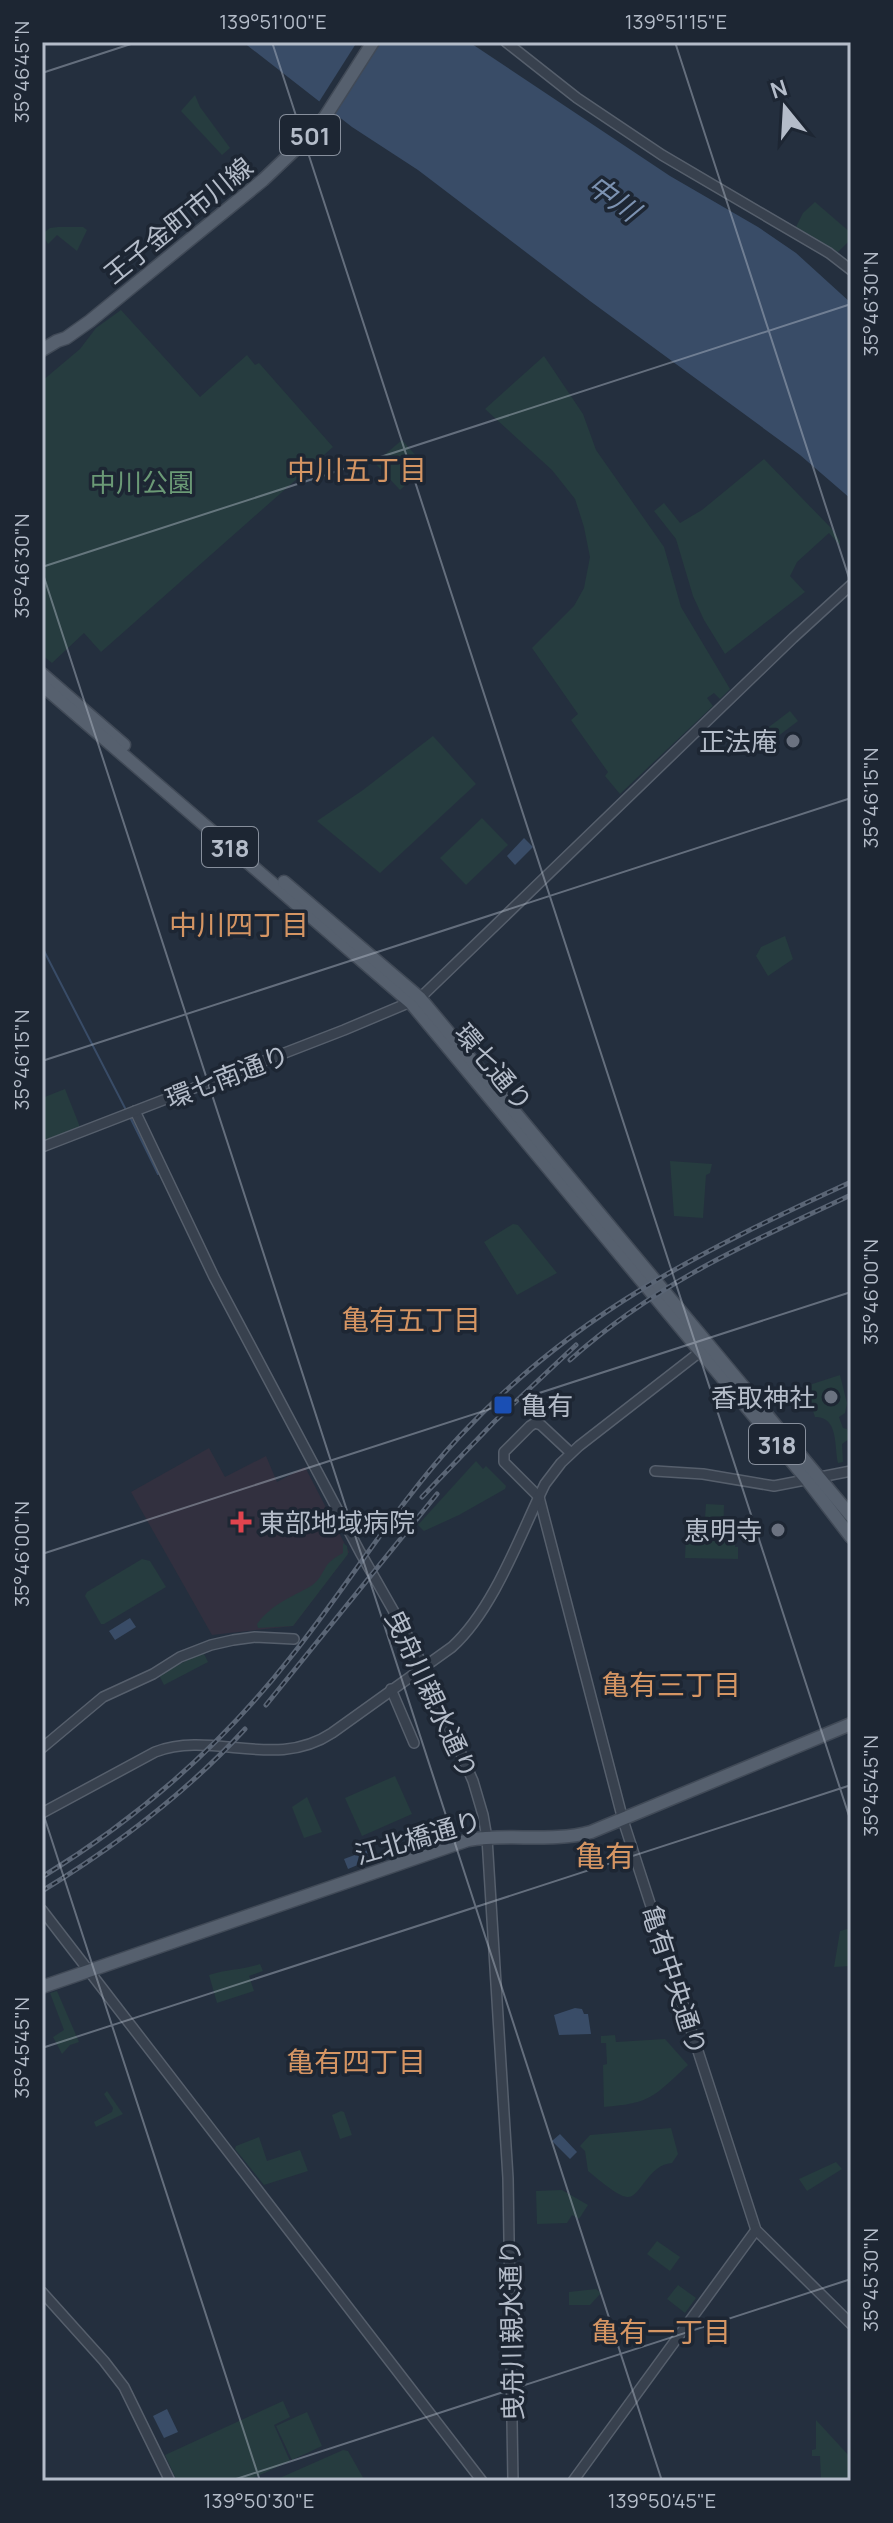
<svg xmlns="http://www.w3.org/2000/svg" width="893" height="2523" font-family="Manrope,'Noto Sans JP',sans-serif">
<rect width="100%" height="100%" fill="#242f3e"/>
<!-- medical -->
<polygon fill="#32303f" points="209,1448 225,1477 266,1456 277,1482 305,1467 349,1552 293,1626 212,1635 131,1492"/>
<!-- green -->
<g fill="#263c3f">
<polygon points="195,95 200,107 230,148 222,155 181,111"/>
<polygon points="815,202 851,233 851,239 838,252 796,227 803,213"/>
<polygon points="58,227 83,227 87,230 77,251 57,235 48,244 42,234 50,228"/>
<polygon points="121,310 200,397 247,355 255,365 259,363 333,447 101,652 84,633 52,663 42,655 42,381 80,349 96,328"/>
<polygon points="544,356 583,414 596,450 664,547 681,607 730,689 720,699 714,693 707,698 713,706 620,794 605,776 608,772 571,720 578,714 532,648 574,606 584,588 590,557 584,527 575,499 552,470 485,409"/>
<polygon points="402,440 426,467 400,490 375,463"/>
<polygon points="764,459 832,529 840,541 840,545 829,533 797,562 790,576 805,592 725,654 704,620 693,596 676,539 654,511 664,503 680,523 702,510"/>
<polygon points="790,711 798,721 773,740 765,730"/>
<polygon points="433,736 476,784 380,873 317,821 363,790"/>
<polygon points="482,818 508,845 466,885 440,858"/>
<polygon points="785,936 793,959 768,976 756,956 761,947"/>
<polygon points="65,1089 80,1127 42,1141 42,1098"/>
<polygon points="670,1161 712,1164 710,1173 706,1175 703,1218 674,1216"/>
<polygon points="513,1224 518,1225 557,1273 517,1295 484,1242"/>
<path d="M840 1375 847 1403 845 1413 839 1417 843 1428 847 1429 849 1439 842 1444 843 1462 838 1463C834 1446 839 1417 815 1417 812 1406 806 1399 803 1387Z"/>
<polygon points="476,1461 483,1469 486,1466 506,1486 505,1489 459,1515 424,1531 418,1525"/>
<polygon points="706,1504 724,1505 723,1535 735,1536 735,1547 738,1547 738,1559 685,1558 686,1534 704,1534"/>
<path d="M343 1543 347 1546 348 1554 293 1626 258 1628 257 1624C273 1603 290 1598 311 1586 319 1581 322 1573 327 1565 331 1560 337 1556 343 1553Z"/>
<polygon points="142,1559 150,1561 166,1587 104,1624 101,1624 85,1596 87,1592"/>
<polygon points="203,1652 208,1662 164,1685 159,1675"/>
<polygon points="395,1776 412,1814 362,1836 345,1798"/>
<polygon points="307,1797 322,1832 304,1838 292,1807"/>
<polygon points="851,1928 851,1966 834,1967 840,1931"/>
<path d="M260 1964 263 1971 249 1976 254 1991 217 2003 209 1975C227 1969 242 1970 260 1964Z"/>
<polygon points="57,1991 79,2042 70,2045 62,2054 53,2037 64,2030 50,1993"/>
<path d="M615 2035 616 2042 665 2039 688 2065C653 2097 652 2103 604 2107L603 2065 607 2064 606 2043H601V2036Z"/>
<polygon points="107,2091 123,2114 96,2127 94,2122 112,2112 113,2108 104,2094"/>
<polygon points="341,2111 344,2112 352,2135 340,2139 332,2115"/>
<path d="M671 2128 678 2154 672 2163C647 2165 641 2198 627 2197 617 2196 597 2178 588 2171L585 2151 580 2146 590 2135Z"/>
<polygon points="259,2137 267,2161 300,2150 308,2171 264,2185 235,2149 236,2146"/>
<polygon points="836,2162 842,2169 807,2191 799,2179"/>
<polygon points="562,2190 588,2205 579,2219 572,2215 567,2223 537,2224 536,2191"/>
<polygon points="657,2241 680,2257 670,2271 647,2254"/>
<polygon points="678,2285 696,2298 685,2313 667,2299"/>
<polygon points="596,2289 601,2293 590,2305 569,2305 569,2292"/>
<polygon points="283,2401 290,2417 274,2425 290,2461 247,2481 177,2481 165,2455"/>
<polygon points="307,2412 322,2446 292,2460 276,2426"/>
<polygon points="816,2420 851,2458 851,2481 821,2481 820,2456 812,2456 812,2450 816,2449"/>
<polygon points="343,2450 348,2451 365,2481 273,2481"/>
</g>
<!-- water -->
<g fill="#394c67">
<polygon points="243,42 469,42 670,176 758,227 796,253 851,303 851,499 800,455 590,301 418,170 352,127"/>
<polygon points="524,838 533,847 515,865 507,856"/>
<polygon points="130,1618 136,1627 115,1640 109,1631"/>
<polygon points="368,1850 372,1859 348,1869 344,1859"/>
<polygon points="575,2008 582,2009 584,2014 588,2014 591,2034 559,2035 554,2015"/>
<polygon points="560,2134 577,2152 570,2159 552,2141"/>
<polygon points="167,2409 178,2432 164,2438 153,2416"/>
</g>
<!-- pier -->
<polygon fill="#242f3e" points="357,42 379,42 333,117 317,105"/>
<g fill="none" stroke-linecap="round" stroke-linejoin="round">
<!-- stream -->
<g stroke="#394c67" stroke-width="2">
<polyline points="42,947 126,1110"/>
<polyline points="129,1115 158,1174"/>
</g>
<defs>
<g id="minor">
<polyline points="506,42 577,98 662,155 829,253 851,270"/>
<polyline points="135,1111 214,1277 360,1552 414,1647 473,1781 483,1815 487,1838 508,2178 513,2481"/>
<polyline points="42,1147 344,1030 420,998 793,638 851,585"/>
<polyline points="655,1471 703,1474 774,1486 851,1471"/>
<polyline points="539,1497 623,1820 756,2230 851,2324"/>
<polyline points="539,1497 504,1462 504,1452 530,1426 535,1423 541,1425 571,1453"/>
<polyline points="391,1689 414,1743"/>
<polyline points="42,1748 103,1697 153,1674 180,1657 211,1645 233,1640 255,1637 294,1639"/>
<path d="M42 1813 155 1752C213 1730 275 1771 332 1733L452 1647C494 1609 520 1535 545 1484L561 1463 579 1446 705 1348"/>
<polyline points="42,1910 482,2481"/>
<polyline points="42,2292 104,2361 124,2387 170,2481"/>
<polyline points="573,2481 756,2230"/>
</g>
<g id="major">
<polyline points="42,350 57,341 66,338 90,321 263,180 304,141 325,117 373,42"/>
<polyline points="42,674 124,745"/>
<polyline points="42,685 411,1003 808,1481 851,1537"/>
<polyline points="284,882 420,998 851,1516"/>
<path d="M42 1987 468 1840C509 1833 551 1843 591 1832L851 1724"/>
</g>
</defs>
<!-- minor casing -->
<use href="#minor" stroke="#565f6c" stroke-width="12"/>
<!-- major casing -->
<use href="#major" stroke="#414a57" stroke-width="15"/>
<!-- minor -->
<use href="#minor" stroke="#38414e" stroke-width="9"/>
<!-- major -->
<use href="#major" stroke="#56606e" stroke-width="12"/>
<defs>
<g id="rail">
<path d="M570 1360C656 1283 748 1243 851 1195"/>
<polyline points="422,1497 494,1422 576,1345"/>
<polyline points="266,1705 437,1494"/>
<path d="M42 1877C137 1819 221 1746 290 1658 348 1586 395 1506 459 1437 573 1314 701 1251 851 1182"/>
<path d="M42 1891C116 1846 186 1793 245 1729"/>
</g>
</defs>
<!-- rail casing -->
<use href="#rail" stroke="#5a6575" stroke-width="5"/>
<!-- rail -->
<use href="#rail" stroke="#1d2633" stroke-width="2" stroke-dasharray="6" stroke-linecap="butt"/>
</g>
<!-- ticks -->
<path fill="none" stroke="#b4bcc9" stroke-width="2" stroke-opacity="0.45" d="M272 42 851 1822M675 42 851 584M42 73 137 42M42 567 851 304M42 571 662 2481M42 1061 851 798M42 1554 851 1292M42 1810 260 2481M42 2048 851 1785M230 2481 851 2279"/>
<!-- markers -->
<g fill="#6b7280" stroke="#1d2633" stroke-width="3">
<circle cx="793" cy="741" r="8"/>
<circle cx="831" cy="1397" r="8"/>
<circle cx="778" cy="1530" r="8"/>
</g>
<rect fill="#1a4fb4" stroke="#1d2633" stroke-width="3" x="493" y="1395" width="20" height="20" rx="4"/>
<path fill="#e0444e" stroke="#1d2633" stroke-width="3" d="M237 1510h8v8h8v8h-8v8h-8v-8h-8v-8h8z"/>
<g text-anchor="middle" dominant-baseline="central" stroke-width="7" stroke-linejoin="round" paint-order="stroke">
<!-- shield labels -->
<g fill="#1d2633" stroke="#878f9c" stroke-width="2">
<rect x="280" y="115" width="60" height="40" rx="6"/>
<rect x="202" y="827" width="56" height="40" rx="6"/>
<rect x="749" y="1424" width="56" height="40" rx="6"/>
</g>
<g font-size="24" font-weight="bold" fill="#b4bcc9">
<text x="310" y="135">501</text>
<text x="230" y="847">318</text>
<text x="777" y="1444">318</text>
</g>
<!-- street labels -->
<g font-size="26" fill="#b4bcc9" stroke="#1d2633">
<text transform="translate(178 220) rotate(-39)">王子金町市川線</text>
<text transform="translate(494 1067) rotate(50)">環七通り</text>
<text transform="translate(227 1076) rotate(-21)">環七南通り</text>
<text transform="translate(432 1694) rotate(65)">曳舟川親水通り</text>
<text transform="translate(418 1837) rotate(-16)">江北橋通り</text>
<text transform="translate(675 1980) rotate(72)">亀有中央通り</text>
<text transform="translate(511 2330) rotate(-91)">曳舟川親水通り</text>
</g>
<!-- park labels -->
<g font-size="26" fill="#6b9a76" stroke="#1d2633">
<text x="142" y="482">中川公園</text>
</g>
<!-- poi labels -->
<g font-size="26" fill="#b4bcc9" stroke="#1d2633" text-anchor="end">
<text x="777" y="741">正法庵</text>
<text x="815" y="1397">香取神社</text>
<text x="521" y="1405" text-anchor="start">亀有</text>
<text x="259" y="1522" text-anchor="start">東部地域病院</text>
<text x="762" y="1530">恵明寺</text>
</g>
<!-- water labels -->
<g font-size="28" font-style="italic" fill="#7c92b1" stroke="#1d2633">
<text transform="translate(614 197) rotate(36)">中川</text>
</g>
<!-- neighbourhood labels -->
<g font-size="28" fill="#d59563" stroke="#1d2633">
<text x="357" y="469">中川五丁目</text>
<text x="239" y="924">中川四丁目</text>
<text x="411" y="1319">亀有五丁目</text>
<text x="671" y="1684">亀有三丁目</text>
<text x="356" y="2061">亀有四丁目</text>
<text x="661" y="2331">亀有一丁目</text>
</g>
<!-- quarter labels -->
<g font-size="30" fill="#d59563" stroke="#1d2633">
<text x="605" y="1855">亀有</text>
</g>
</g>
<!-- border -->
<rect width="893" height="2523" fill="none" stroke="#1d2633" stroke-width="88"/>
<!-- north arrow -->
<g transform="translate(785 108) rotate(342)" stroke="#1d2633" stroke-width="6" paint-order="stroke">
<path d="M0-6L14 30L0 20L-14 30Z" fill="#b4bcc9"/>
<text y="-12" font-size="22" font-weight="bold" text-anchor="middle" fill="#b4bcc9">N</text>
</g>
<rect x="44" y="44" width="805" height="2435" fill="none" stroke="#b4bcc9" stroke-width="3"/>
<g font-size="20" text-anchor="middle" fill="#b4bcc9">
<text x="273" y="29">139°51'00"E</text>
<text x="676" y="29">139°51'15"E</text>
<text transform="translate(22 72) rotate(-90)" y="7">35°46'45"N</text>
<text transform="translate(871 304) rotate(-90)" y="7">35°46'30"N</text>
<text transform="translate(22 566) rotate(-90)" y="7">35°46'30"N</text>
<text transform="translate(871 798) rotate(-90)" y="7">35°46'15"N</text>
<text transform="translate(22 1060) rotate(-90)" y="7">35°46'15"N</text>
<text transform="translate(871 1292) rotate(-90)" y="7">35°46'00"N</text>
<text transform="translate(22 1554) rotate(-90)" y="7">35°46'00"N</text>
<text transform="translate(871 1786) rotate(-90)" y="7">35°45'45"N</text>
<text transform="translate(22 2048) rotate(-90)" y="7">35°45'45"N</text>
<text transform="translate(871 2280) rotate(-90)" y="7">35°45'30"N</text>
<text x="259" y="2508">139°50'30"E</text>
<text x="662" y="2508">139°50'45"E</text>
</g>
</svg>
